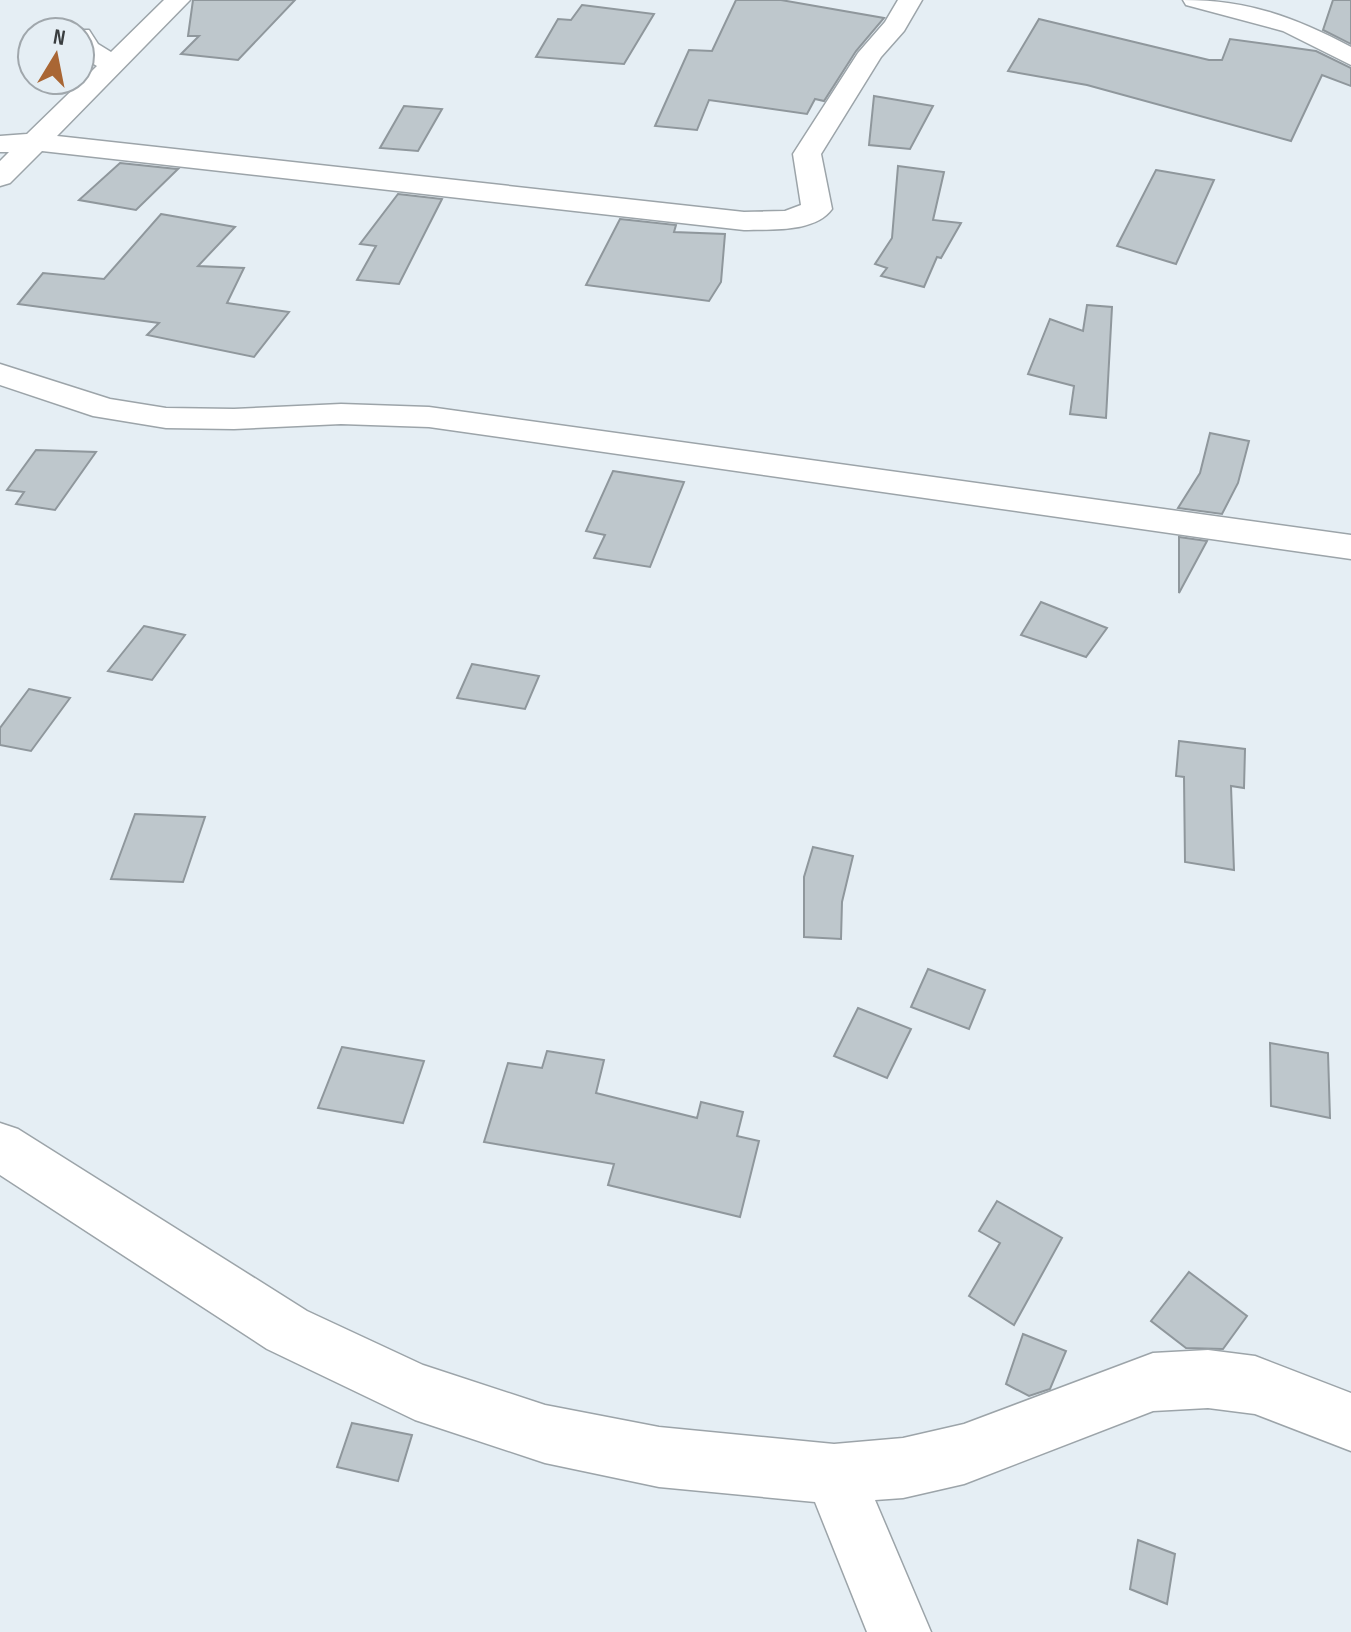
<svg xmlns="http://www.w3.org/2000/svg" width="1351" height="1632" font-family="'Sofia Sans Condensed',sans-serif">
<rect width="100%" height="100%" fill="#e5eef4"/>
<!-- building -->
<g fill="#bec7cc" stroke="#8f979c" stroke-width="2">
<polygon points="193,0 295,0 238,60 181,54 199,36 188,36"/>
<polygon points="736,0 781,0 884,18 856,51 824,101 815,99 807,114 709,100 697,130 655,126 689,50 712,51"/>
<polygon points="1333,0 1351,0 1351,44 1323,30"/>
<polygon points="582,5 654,14 624,64 536,57 558,19 571,20"/>
<polygon points="1039,19 1209,60 1222,60 1230,39 1316,51 1351,68 1351,86 1322,75 1291,141 1087,85 1008,71"/>
<polygon points="874,96 933,106 910,149 869,145"/>
<polygon points="404,106 442,109 418,151 380,148"/>
<polygon points="120,163 177,169 178,169 136,210 79,200"/>
<polygon points="898,166 944,172 933,220 961,223 941,258 937,257 924,287 881,276 887,268 875,264 892,238"/>
<polygon points="1156,170 1214,180 1176,264 1117,246"/>
<polygon points="398,194 442,199 399,284 357,280 376,246 360,244"/>
<polygon points="161,214 235,227 198,266 244,268 227,303 289,312 254,357 147,335 159,323 18,304 43,273 104,279"/>
<polygon points="620,219 676,225 674,232 725,234 721,282 709,301 586,285"/>
<polygon points="1087,305 1112,307 1106,418 1070,414 1074,386 1028,374 1050,319 1083,331"/>
<polygon points="1210,433 1249,441 1238,483 1222,514 1178,508 1200,473"/>
<polygon points="36,450 96,452 55,510 16,504 24,492 7,490"/>
<polygon points="613,471 684,482 650,567 594,558 605,535 586,531"/>
<polygon points="1179,537 1207,541 1179,593"/>
<polygon points="1041,602 1107,628 1086,657 1021,635"/>
<polygon points="144,626 185,635 152,680 108,671"/>
<polygon points="472,664 539,676 525,709 457,698"/>
<polygon points="29,689 70,698 31,751 0,745 0,728"/>
<polygon points="1179,741 1245,749 1244,788 1231,786 1234,870 1185,862 1184,777 1176,776"/>
<polygon points="135,814 205,817 183,882 111,879"/>
<polygon points="813,847 853,856 842,902 841,939 804,937 804,877"/>
<polygon points="928,969 985,990 969,1029 911,1007"/>
<polygon points="858,1008 911,1029 887,1078 834,1056"/>
<polygon points="1270,1043 1328,1053 1330,1118 1271,1106"/>
<polygon points="342,1047 424,1061 403,1123 318,1108"/>
<polygon points="547,1051 604,1060 596,1093 697,1118 701,1102 743,1112 737,1136 759,1141 740,1217 608,1185 614,1164 484,1142 508,1063 542,1068"/>
<polygon points="997,1201 1062,1238 1014,1325 969,1296 1000,1243 979,1231"/>
<polygon points="1189,1272 1247,1316 1223,1349 1186,1348 1151,1321"/>
<polygon points="1023,1334 1066,1351 1050,1389 1029,1396 1006,1384"/>
<polygon points="352,1423 412,1435 398,1481 337,1467"/>
<polygon points="1138,1540 1175,1554 1167,1604 1130,1589"/>
</g>
<g fill="none" stroke-linecap="round" stroke-linejoin="round">
<defs>
<g id="minor">
<path d="M164 0H190L57 136 744 212 785 211 801 205 793 154 858 53 885 22 898 0H922L904 31 881 57 821 154 832 209C815 233 770 229 744 230L42 151 10 183 0 186V161L9 152H0V136L27 134 97 66 80 56V32H69L71 30H89L98 44 111 52Z"/>
<path d="M1183 0C1248 0 1294 17 1351 47V65L1283 31 1186 5Z"/>
<polygon points="0,364 110,399 166,408 234,409 341,404 429,407 1351,535 1351,559 429,427 341,424 234,429 166,428 93,416 0,385"/>
<polygon points="0,1123 18,1129 307,1311 423,1365 545,1405 659,1427 834,1444 903,1438 964,1424 1153,1353 1208,1350 1255,1356 1351,1393 1351,1451 1255,1414 1208,1408 1153,1411 964,1484 903,1498 875,1500 931,1632 867,1632 815,1502 659,1487 545,1463 415,1420 267,1349 0,1175"/>
</g>
</defs>
<!-- minor casing -->
<use href="#minor" stroke="#9ca4a9" stroke-width="3"/>
<!-- minor -->
<use href="#minor" fill="#fff" fill-rule="evenodd"/>
</g>
<!-- north arrow -->
<g transform="translate(56 56) rotate(10)"><circle r="38" fill="#e5eef4" stroke="#a0a7ac" stroke-width="2"/>
<path d="M0-6L14 30L0 20L-14 30Z" fill="#a96634"/>
<text y="-12" font-size="22" font-weight="bold" text-anchor="middle" fill="#393d3f">N</text>
</g>
</svg>
